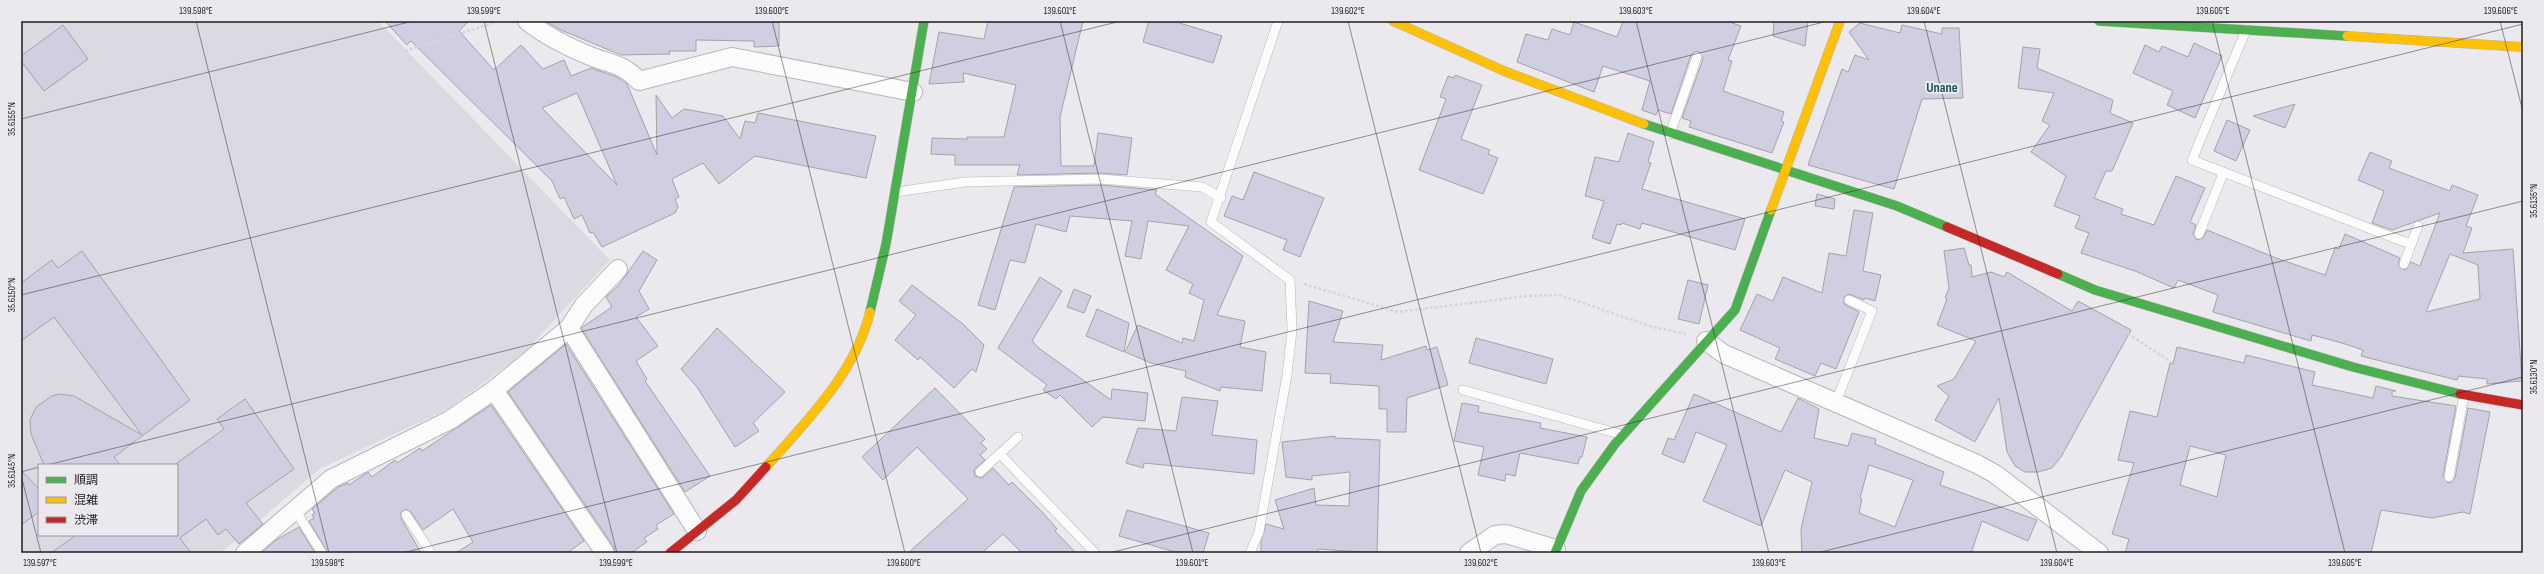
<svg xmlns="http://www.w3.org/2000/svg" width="2544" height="574" font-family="'Sofia Sans Condensed','Noto Sans JP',sans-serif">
<rect width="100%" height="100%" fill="#ebe9ed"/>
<!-- built -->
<path fill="#ddd9e2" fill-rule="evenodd" d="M21 21H378L610 260 523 354 448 409 321 468 221 553H21ZM39 465H177V535H39Z"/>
<!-- building -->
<g fill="#d0cfe1" stroke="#a4a3a6" fill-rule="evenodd">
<path d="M385 21H469L459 31 494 70 521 45 543 69 564 60 571 76 591 68 617 77 627 84 657 155 656 95 672 118 684 109 723 116 740 139 745 121 755 123 758 113 876 136 866 178 755 156 719 184 703 163 672 179 679 197 675 199 678 207 675 213 602 247 593 232 590 233 582 215 574 219 564 197 560 199 552 181 411 41 407 45ZM577 93 617 185 542 108Z"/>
<polygon points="545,21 779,21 779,46 754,47 754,41 696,40 696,51 669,51 670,54 621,55 561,30"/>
<polygon points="988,21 1083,21 1060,117 1061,166 1094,166 1098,133 1132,138 1127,175 1100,173 1017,175 1020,165 955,165 955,155 931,154 932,138 967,139 967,137 1004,137 1016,85 963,73 964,82 929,84 939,32 984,39"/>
<polygon points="1149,21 1173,21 1222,36 1213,63 1143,42"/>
<polygon points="1623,21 1726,21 1741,26 1728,60 1732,61 1723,91 1784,112 1781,121 1784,122 1772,153 1689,127 1691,121 1682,118 1703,59 1699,52 1696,51 1691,55 1671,114 1658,110 1656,115 1642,110 1650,81 1603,66 1594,92 1517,62 1526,34 1548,40 1552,29 1570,35 1574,22 1617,37"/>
<polygon points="1774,21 1808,21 1805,46 1773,36"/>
<polygon points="1860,23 1900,33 1902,25 1942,34 1942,28 1959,28 1963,98 1922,99 1894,189 1808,165 1842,69 1848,72 1855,55 1869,60 1849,32"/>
<polygon points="63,25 88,59 44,91 21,61 21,56"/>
<polygon points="2194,43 2222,56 2195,118 2167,105 2173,91 2133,73 2145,45 2159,52 2162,46 2188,57"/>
<path d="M2023 47 2040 49 2037 68 2113 100 2110 113 2133 123 2112 171H2106L2094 198 2123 209 2121 214 2154 225 2176 176 2205 188 2190 222 2196 225 2193 234 2197 240 2203 238 2207 230 2276 258 2325 275 2335 248 2339 249 2345 234 2400 258 2398 265 2405 270 2411 262 2420 266 2440 213 2392 230 2372 223 2384 191 2358 180 2370 152 2392 161 2389 168 2450 191 2452 185 2478 195 2466 226 2472 228 2463 253 2513 249 2522 381 2487 384V379L2458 376 2457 380 2361 356 2363 350 2342 343 2312 335 2311 341 2213 312 2218 295 2178 280 2174 288 2135 271 2081 253 2089 233 2075 228 2080 216 2054 206 2066 176 2031 152 2050 125 2042 121 2054 93 2018 88ZM2450 254 2478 265 2480 299 2426 312Z"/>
<polygon points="1455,75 1482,85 1461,139 1490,150 1488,154 1498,158 1483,194 1419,170 1446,99 1440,97 1448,76 1454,78"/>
<polygon points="2295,104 2285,128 2253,116"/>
<polygon points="2227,120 2250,130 2236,161 2214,151"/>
<polygon points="1628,133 1654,142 1648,162 1651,163 1642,189 1745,219 1735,250 1642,223 1640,229 1622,223 1621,225 1617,224 1610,244 1592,238 1604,201 1585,196 1595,157 1619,162"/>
<polygon points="1254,172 1324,198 1300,257 1283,250 1287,240 1224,216 1232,196 1243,200"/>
<polygon points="1100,185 1157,190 1155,194 1243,256 1217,315 1245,321 1240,347 1266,352 1262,391 1221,387 1220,391 1185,377 1186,371 1151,363 1125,352 1138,325 1182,343 1183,338 1194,341 1204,300 1189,293 1193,284 1166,270 1189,226 1148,221 1141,259 1125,256 1132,221 1070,216 1066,232 1036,224 1025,263 1010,260 995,310 978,305 1014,187"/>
<polygon points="1817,194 1835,199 1834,209 1815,206"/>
<polygon points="1854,210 1873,213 1863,271 1881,275 1875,301 1865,298 1864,300 1849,294 1844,297 1844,304 1859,312 1836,369 1821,363 1815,376 1775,359 1780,348 1740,330 1757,294 1773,301 1783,277 1822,293 1829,253 1846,256"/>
<polygon points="1964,248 1969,265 1971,265 1972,277 1991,272 2004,277 2007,272 2072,311 2078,301 2131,330 2061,457 2052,468 2038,472 2025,472 2015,466 2007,452 1999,398 1975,442 1935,420 1949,396 1937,386 1954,379 1976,341 1937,325 1947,299 1945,298 1949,288 1944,251"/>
<polygon points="82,251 190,400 114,457 120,465 44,465 31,434 30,420 36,407 52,396 59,394 74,396 142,435 54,317 21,341 21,283 52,260 58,268"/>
<polygon points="643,251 657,260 639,291 649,309 636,317 658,346 636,361 647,379 645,381 710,476 685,492 581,328 612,307 606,297 619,285"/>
<polygon points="1040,277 1062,291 1032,341 1040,349 1111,400 1112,389 1148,393 1145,421 1103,417 1092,427 1060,395 1056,399 1043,390 1047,385 998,348"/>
<polygon points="1688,280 1708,285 1699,324 1678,319"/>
<polygon points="912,285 963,324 984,345 976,372 972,369 954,388 920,357 918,360 895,340 916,315 899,301"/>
<polygon points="1074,289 1091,296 1084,313 1067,307"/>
<polygon points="1309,301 1343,311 1333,342 1383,345 1381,360 1426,346 1427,350 1437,347 1448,385 1407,398 1406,432 1387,432 1387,409 1379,409 1379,386 1330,383 1331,374 1305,373"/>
<polygon points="1097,309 1129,323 1124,352 1086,336"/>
<polygon points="717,328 785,392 753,423 759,431 735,447 697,387 681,369"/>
<polygon points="1476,338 1553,359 1546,384 1469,363"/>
<polygon points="566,344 674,514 656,525 658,529 644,538 647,542 631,553 615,553 614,547 508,392"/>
<path d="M2177 347 2244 363 2246 355 2315 372 2312 385 2373 398 2376 386 2396 391H2392V396L2456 406 2443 476 2448 483 2451 482 2455 478 2468 408 2490 412 2470 514 2463 512 2432 518 2381 510 2371 553H2125L2129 539 2112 534 2134 463 2118 460 2130 411 2157 417 2170 363 2173 364ZM2190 446 2226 455 2217 497 2180 485Z"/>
<polygon points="935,388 985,439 981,443 987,449 980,455 985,460 974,470 975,476 982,478 993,468 1009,485 1012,482 1044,514 1057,529 1055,531 1076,553 1022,553 1003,534 982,553 908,553 968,499 917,447 883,480 862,457"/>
<path d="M1694 394 1781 432 1798 398 1819 409 1814 438 1848 446 1852 433 1876 439 1875 444 1944 472 1940 485 2037 520 2028 541 1982 521 1971 553H1802L1801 529 1812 482 1785 470 1761 526 1703 501 1727 445 1696 432 1684 463 1662 454 1668 438 1674 440ZM1869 465 1913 480 1895 527 1859 513 1862 499 1860 498Z"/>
<polygon points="1182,397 1218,401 1212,435 1257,440 1254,474 1144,463 1143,468 1126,463 1138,428 1176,431"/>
<polygon points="245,399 294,469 246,503 263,524 239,544 226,529 218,535 206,519 180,538 191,553 51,553 76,535 177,535 177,463 224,429 217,419"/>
<polygon points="1462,403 1479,406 1478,412 1541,423 1540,428 1587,437 1582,457 1580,457 1578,464 1520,453 1515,476 1506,474 1505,481 1478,475 1484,447 1454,441"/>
<polygon points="491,405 584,541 567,553 456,553 473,542 453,509 423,530 411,512 406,509 401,512 401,518 421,553 328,553 309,521 314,518 312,515 315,513 312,509 338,487 348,483 349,485 368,472 372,477 395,460 397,463 420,448 422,451"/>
<polygon points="1335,436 1335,438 1380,440 1377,553 1318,549 1318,553 1261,553 1261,541 1266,524 1284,529 1275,500 1314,488 1316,505 1349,506 1350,472 1312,476 1312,480 1286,477 1282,442"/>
<polygon points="21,470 39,489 39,512 21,525"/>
<polygon points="1127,510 1209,533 1203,553 1179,553 1119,536"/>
<polygon points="299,527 315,553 261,553 276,540"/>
</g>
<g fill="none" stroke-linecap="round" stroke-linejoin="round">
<defs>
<g id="lane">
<polyline points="2246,30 2192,160 2410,244"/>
<polyline points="1670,134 1697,57"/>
<polyline points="896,192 965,182 1100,179 1202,187 1221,198"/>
<polyline points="2199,234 2223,174"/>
<polyline points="2404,264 2418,226"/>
<polyline points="1463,390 1623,435"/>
<polyline points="1836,402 1872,311 1849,300"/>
<polyline points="1001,455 1095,553"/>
<polyline points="980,472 1018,437"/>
<polyline points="2449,477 2464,395"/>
<polyline points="295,510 322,553"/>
<polyline points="406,515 431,553"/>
<polyline points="1250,553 1259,532 1287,375 1292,330 1290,280 1211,222 1278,21"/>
</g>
<g id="street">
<path d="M527 21C546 36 568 47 590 56 610 64 624 64 639 81L732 57 913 92"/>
<polyline points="569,328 697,531"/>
<polyline points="1706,341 1724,354 1977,464 1995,474 2099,553"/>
<polyline points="494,390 605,553"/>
<polyline points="245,553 331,479 450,420 494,390 569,328 584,305 618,269"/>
<polyline points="1469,553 1495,535 1506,534 1556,549"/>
</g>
<g id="fast">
<polyline points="2099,21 2347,36"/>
<polyline points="1644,124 1897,206 1947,227"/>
<polyline points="2058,274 2095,290 2353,367 2460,394"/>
<polyline points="870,312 886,244 924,21"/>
<polyline points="1555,553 1581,491 1615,444 1735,310 1771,210"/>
</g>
<g id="slow">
<polyline points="1393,21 1504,71 1644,124"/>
<polyline points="2347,36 2523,47"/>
<polyline points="1771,210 1840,21"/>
<path d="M766 467C806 422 856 372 870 312"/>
</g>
<g id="jam">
<polyline points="1947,227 2058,274"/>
<polyline points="2460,394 2523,405"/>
<polyline points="670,553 736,500 766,467"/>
</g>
</defs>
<!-- lane casing -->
<use href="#lane" stroke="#b7b6b8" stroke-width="10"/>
<!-- street casing -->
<use href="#street" stroke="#b7b6b8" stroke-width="20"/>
<!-- fast casing -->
<use href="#fast" stroke="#b7b6b8" stroke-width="10"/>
<!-- slow casing -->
<use href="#slow" stroke="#b7b6b8" stroke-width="10"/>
<!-- jam casing -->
<use href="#jam" stroke="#b7b6b8" stroke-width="10"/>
<!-- path -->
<g stroke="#d7d6d7" stroke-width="2.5" stroke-dasharray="3 2" stroke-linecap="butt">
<polyline points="405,51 499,21"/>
<polyline points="1304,284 1398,312 1528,296 1559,295 1653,327 1686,334"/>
<polyline points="2128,334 2173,363"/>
</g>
<!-- lane -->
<use href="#lane" stroke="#fcfcfc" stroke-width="9"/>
<!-- street -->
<use href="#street" stroke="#fcfcfc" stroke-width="18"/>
<!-- fast -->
<use href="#fast" stroke="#4caf50" stroke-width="9"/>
<!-- slow -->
<use href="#slow" stroke="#ffc107" stroke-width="9"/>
<!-- jam -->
<use href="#jam" stroke="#c62828" stroke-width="9"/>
</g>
<!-- ticks -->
<path fill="none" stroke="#1e1d1f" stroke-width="1" stroke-opacity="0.45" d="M196 21 329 553M484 21 617 553M772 21 905 553M1060 21 1193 553M1348 21 1481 553M1636 21 1769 553M1924 21 2057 553M2212 21 2345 553M2500 21 2523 112M21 119 413 21M21 295 1121 21M47 465 1828 21M21 472 39 467M21 475 41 553M402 553 2523 24M1109 553 2523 201M1817 553 2523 377"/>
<g text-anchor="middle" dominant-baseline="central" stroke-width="4" stroke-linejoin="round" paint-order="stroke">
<!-- neighbourhood labels -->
<g font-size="14" font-weight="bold" fill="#19545a" stroke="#ebe8ee">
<text x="1942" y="87">Unane</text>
</g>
</g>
<!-- border -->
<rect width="2544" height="574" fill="none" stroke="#ebe8ee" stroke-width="44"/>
<!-- legend -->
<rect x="38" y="464" width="140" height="72" fill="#ebe8ee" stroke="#99979b"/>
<rect x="46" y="477" width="20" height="6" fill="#4caf50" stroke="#99979b"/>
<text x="74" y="484" font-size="12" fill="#1e1d1f">順調</text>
<rect x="46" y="497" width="20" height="6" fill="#ffc107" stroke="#99979b"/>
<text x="74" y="504" font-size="12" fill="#1e1d1f">混雑</text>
<rect x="46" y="517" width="20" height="6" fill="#c62828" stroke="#99979b"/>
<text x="74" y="524" font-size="12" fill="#1e1d1f">渋滞</text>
<rect x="22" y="22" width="2500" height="530" fill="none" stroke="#1e1d1f" stroke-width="1.5"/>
<g font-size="10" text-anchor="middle" fill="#1e1d1f">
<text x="196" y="14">139.598°E</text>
<text x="484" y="14">139.599°E</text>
<text x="772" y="14">139.600°E</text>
<text x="1060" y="14">139.601°E</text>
<text x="1348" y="14">139.602°E</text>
<text x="1636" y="14">139.603°E</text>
<text x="1924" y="14">139.604°E</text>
<text x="2213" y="14">139.605°E</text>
<text x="2501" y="14">139.606°E</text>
<text transform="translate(11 119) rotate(-90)" y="4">35.6155°N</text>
<text transform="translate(2533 201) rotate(-90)" y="4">35.6135°N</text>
<text transform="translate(11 295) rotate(-90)" y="4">35.6150°N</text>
<text transform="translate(2533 377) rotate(-90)" y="4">35.6130°N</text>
<text transform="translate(11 471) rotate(-90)" y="4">35.6145°N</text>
<text x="40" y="566">139.597°E</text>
<text x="328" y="566">139.598°E</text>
<text x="616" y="566">139.599°E</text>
<text x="904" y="566">139.600°E</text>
<text x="1192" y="566">139.601°E</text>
<text x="1481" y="566">139.602°E</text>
<text x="1769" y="566">139.603°E</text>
<text x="2057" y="566">139.604°E</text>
<text x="2345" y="566">139.605°E</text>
</g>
</svg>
